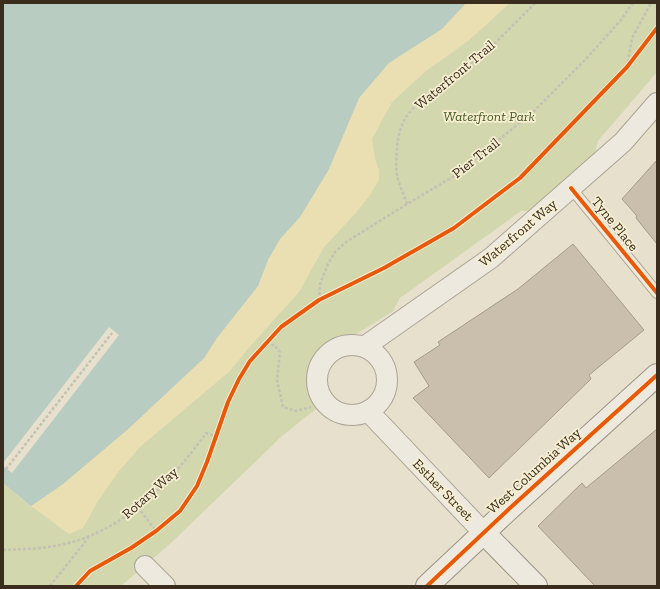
<svg xmlns="http://www.w3.org/2000/svg" width="660" height="589" font-family="'Zilla Slab',serif">
<rect width="100%" height="100%" fill="#e6e0cc"/>
<!-- green -->
<polygon fill="#d3d7ae" points="466,3 657,3 657,72 598,141 594,156 533,211 521,211 400,298 393,311 358,333 339,339 326,347 315,358 309,374 309,390 318,408 307,416 282,436 171,543 121,586 3,586 3,483 31,506 329,169 359,98 442,29"/>
<!-- sand -->
<polygon fill="#eadfb2" points="466,3 510,3 468,41 426,71 392,102 372,139 375,159 379,170 379,180 370,195 355,214 324,247 299,292 246,351 230,371 141,446 119,471 98,501 83,528 69,534 31,506 63,484 127,430 204,358 280,239 300,217 329,169 359,98 389,63 442,29"/>
<!-- water -->
<polygon fill="#b8ccc1" points="3,3 466,3 442,29 389,63 359,98 329,169 300,217 280,239 268,260 258,286 217,338 204,358 127,430 63,484 31,506 3,483"/>
<!-- pier -->
<polygon fill="#e6e0cc" points="109,327 119,335 12,473 3,466 3,463"/>
<!-- building -->
<g fill="#cabead" stroke="#a69b8b">
<polygon points="657,160 657,244 636,218 637,216 622,199"/>
<polygon points="573,244 644,330 589,375 591,379 489,478 413,398 429,386 414,362 440,345 438,342 518,289"/>
<polygon points="657,429 657,586 595,586 538,526 582,483 586,488"/>
</g>
<g fill="none" stroke-linecap="round" stroke-linejoin="round">
<defs>
<polyline id="lane" points="571,188 657,293"/>
<g id="street">
<circle cx="352" cy="380" r="35"/>
<polyline points="364,347 491,258 623,142 657,103"/>
<polyline points="368,411 483,532"/>
<polyline points="145,566 165,586"/>
</g>
<g id="secondary">
<polyline points="483,532 536,586"/>
<polyline points="427,586 510,508 657,375"/>
</g>
</defs>
<!-- lane casing -->
<use href="#lane" stroke="#aba496" stroke-width="12"/>
<!-- street casing -->
<use href="#street" stroke="#aba496" stroke-width="22"/>
<!-- secondary casing -->
<use href="#secondary" stroke="#9b9485" stroke-width="24"/>
<!-- path -->
<g stroke="#c6c1b5" stroke-width="2.5" stroke-dasharray="3 2" stroke-linecap="butt">
<polyline points="627,67 632,38 651,3"/>
<path d="M407 204C404 195 399 185 397 175 396 167 396 159 397 151 397 140 400 128 405 119 417 99 448 82 466 68 491 49 513 25 535 3"/>
<polyline points="319,300 320,284 328,264 335,252 346,242 407,204 456,175 534,111 585,60 620,21 633,3"/>
<polyline points="266,344 274,345 280,352 277,380 283,407 296,411 311,407"/>
<polyline points="3,473 112,333"/>
<polyline points="138,507 156,531"/>
<path d="M3 550C23 549 44 549 64 544 124 531 171 482 206 433L215 436"/>
<polyline points="50,586 89,537"/>
<polyline points="76,586 90,571 131,548 156,531 180,511 197,486 207,462 228,402 239,379 250,361 281,327 319,300 384,268 454,228 520,178 627,67 657,28"/>
</g>
<!-- lane -->
<use href="#lane" stroke="#eee9de" stroke-width="10"/>
<!-- street -->
<use href="#street" stroke="#eee9de" stroke-width="20"/>
<!-- secondary -->
<use href="#secondary" stroke="#eee9de" stroke-width="22"/>
<defs>
<g id="cycleway">
<polyline points="571,188 657,293"/>
<polyline points="76,586 90,571 131,548 156,531 180,511 197,486 207,462 228,402 239,379 250,361 281,327 319,300 384,268 454,228 520,178 627,67 657,28"/>
<polyline points="427,586 510,508 657,375"/>
</g>
</defs>
<!-- cycleway casing -->
<use href="#cycleway" stroke="#f7efd2" stroke-width="6"/>
<!-- cycleway -->
<use href="#cycleway" stroke="#e8590c" stroke-width="4"/>
</g>
<g text-anchor="middle" dominant-baseline="central" stroke-width="3.5" stroke-linejoin="round" paint-order="stroke">
<!-- street labels -->
<g font-size="14" fill="#3a2d1d" stroke="#f7efd2">
<text transform="translate(455 75) rotate(-40)">Waterfront Trail</text>
<text transform="translate(476 158) rotate(-38)">Pier Trail</text>
<text transform="translate(615 224) rotate(51)">Tyne Place</text>
<text transform="translate(518 233) rotate(-40)">Waterfront Way</text>
<text transform="translate(534 471) rotate(-42)">West Columbia Way</text>
<text transform="translate(443 490) rotate(46)">Esther Street</text>
<text transform="translate(150 493) rotate(-42)">Rotary Way</text>
</g>
<!-- park labels -->
<g font-size="14" font-style="italic" fill="#465822" stroke="#f7efd2">
<text x="489" y="116">Waterfront Park</text>
</g>
</g>
<!-- border -->
<rect width="660" height="589" fill="none" stroke="#3a2d1d" stroke-width="8"/>
</svg>
